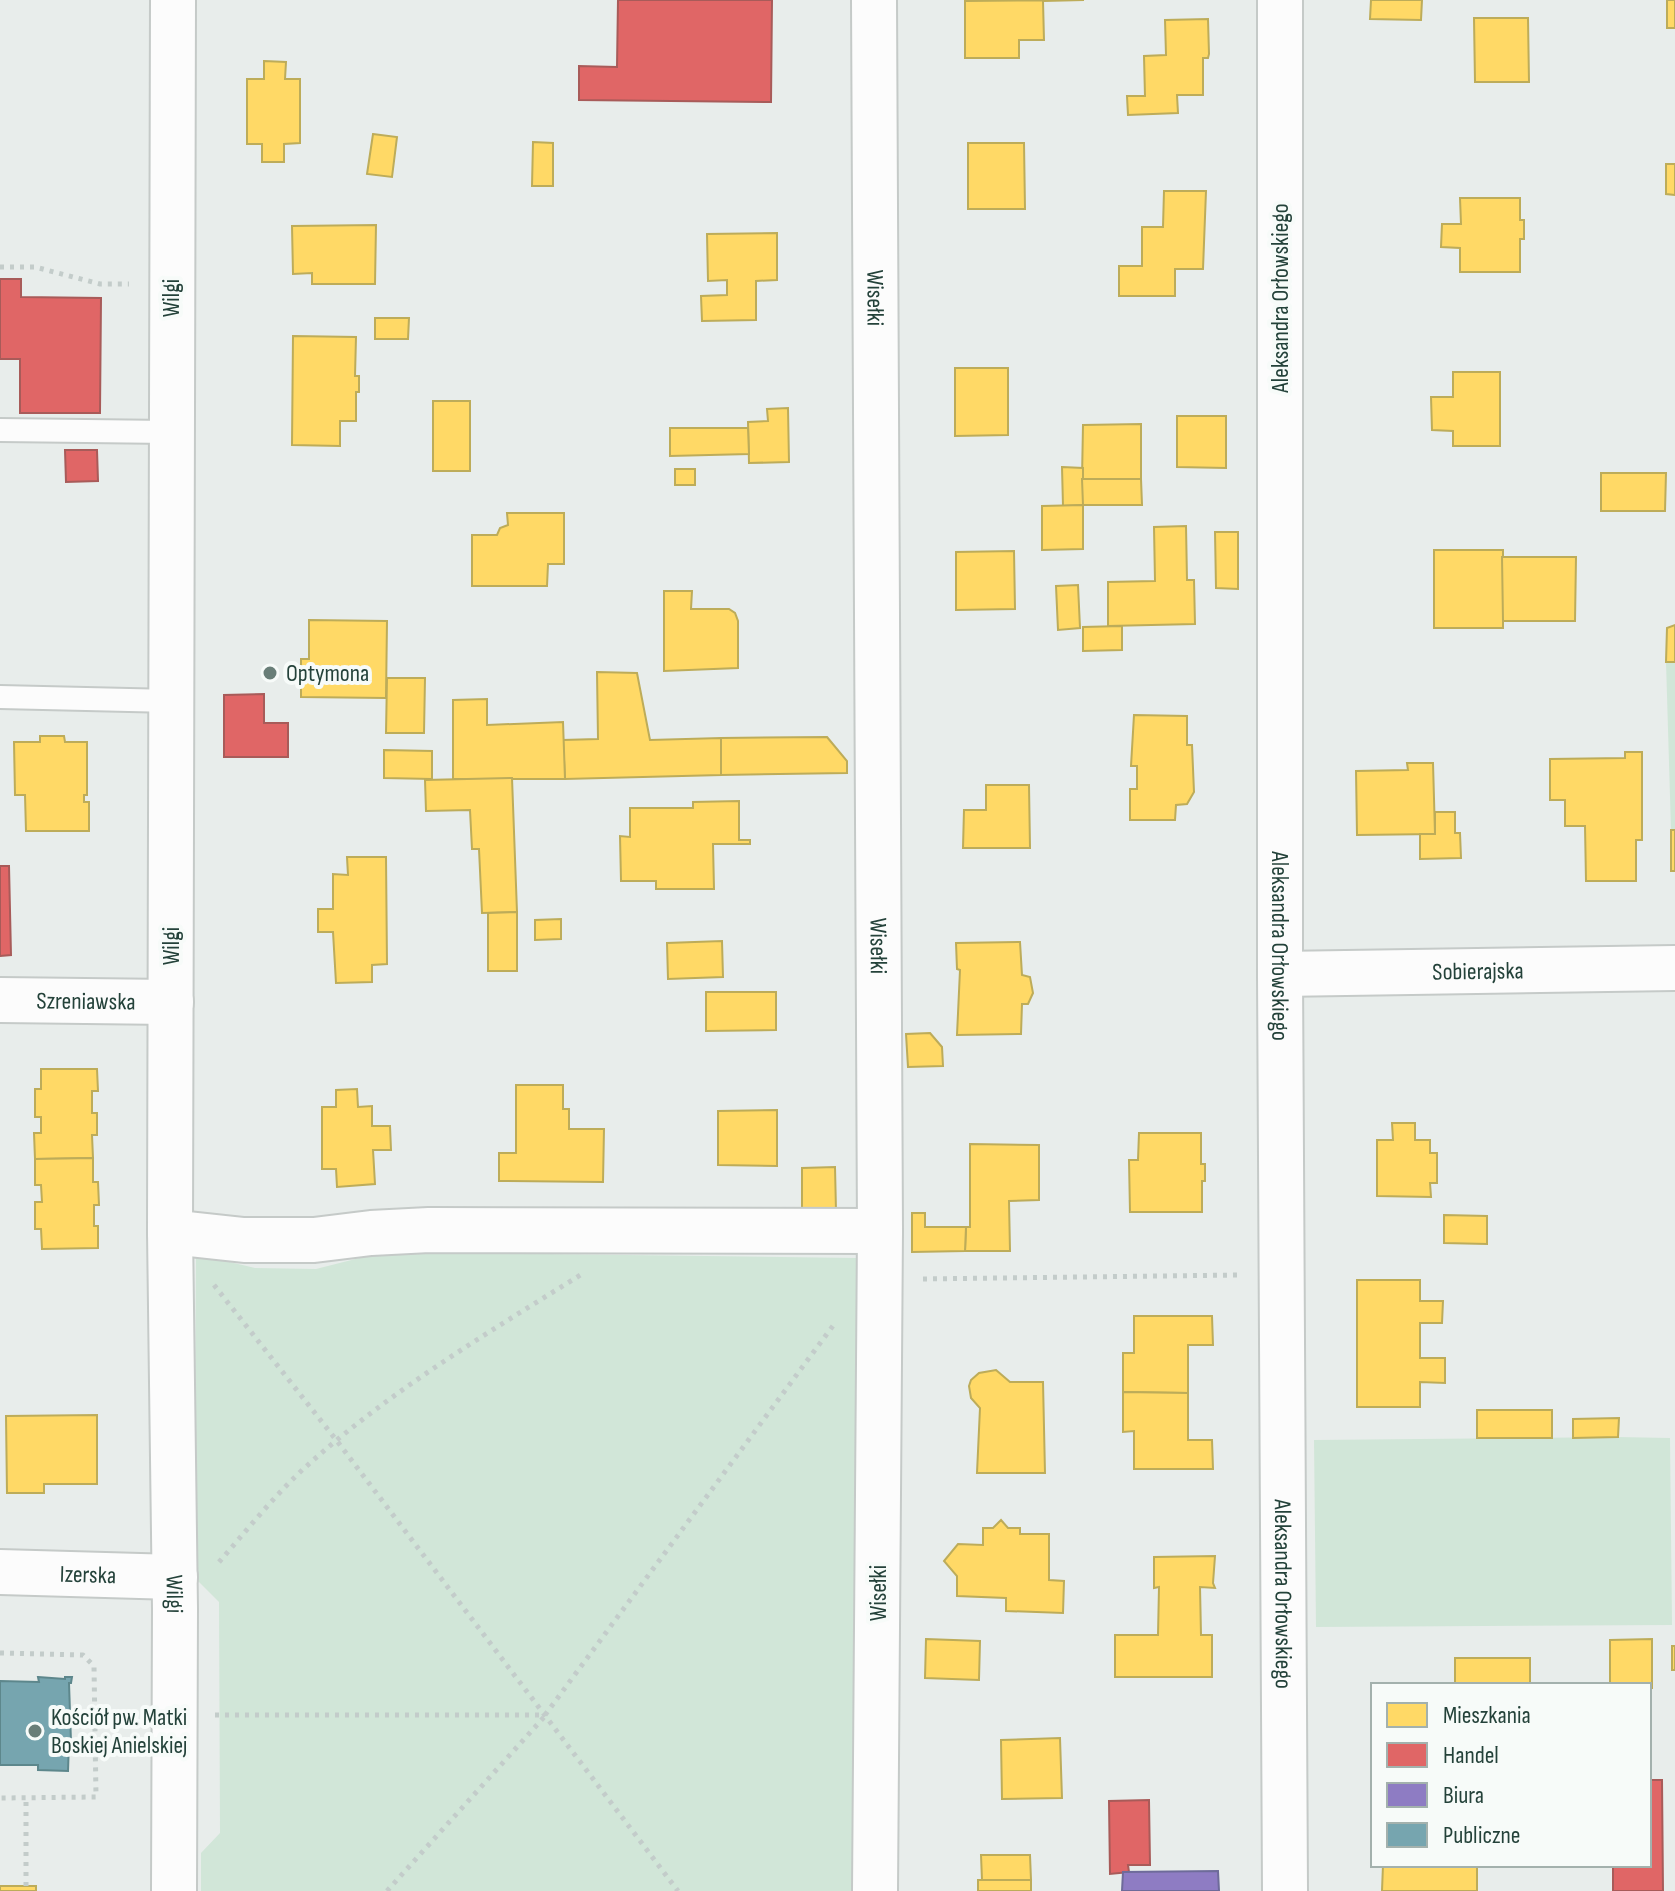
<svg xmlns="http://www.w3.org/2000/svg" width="1675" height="1891" font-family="'Sofia Sans Condensed',sans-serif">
<rect width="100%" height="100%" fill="#e8edeb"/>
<!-- green -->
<g fill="#d1e6d8">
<polygon points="1666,662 1675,662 1675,830 1671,830"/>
<polygon points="383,1252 856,1258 858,1891 201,1891 201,1853 220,1833 219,1602 194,1577 196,1254 255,1268 316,1269"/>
<polygon points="1618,1437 1670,1438 1672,1625 1316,1627 1314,1440"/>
</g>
<!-- homes -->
<g fill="#ffd966" stroke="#bdac59" stroke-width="2">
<polygon points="1084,0 1043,1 1044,40 1019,40 1019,58 965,58 965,1"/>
<polygon points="1371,0 1422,0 1421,20 1370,19"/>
<rect x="1667" y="0" width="8" height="28"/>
<polygon points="1474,18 1528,18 1529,82 1475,82"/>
<polygon points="1208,19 1209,54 1208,58 1203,58 1203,95 1177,95 1178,113 1128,115 1127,96 1145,96 1144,56 1166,55 1165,20"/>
<polygon points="264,61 286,62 285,79 300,79 300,143 284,144 284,162 262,162 262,144 247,144 247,79 264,79"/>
<polygon points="373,134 397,137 392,177 367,174"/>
<polygon points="533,142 553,143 553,186 532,186"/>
<polygon points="968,143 1024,143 1025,209 968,209"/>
<polygon points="1666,164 1675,164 1675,195 1666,194"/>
<polygon points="1164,191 1206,191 1203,269 1175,269 1175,296 1119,296 1119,266 1142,266 1142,227 1163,227"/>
<polygon points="1460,198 1520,198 1520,220 1524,220 1524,239 1520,239 1520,272 1460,272 1460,248 1441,247 1442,224 1461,224"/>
<polygon points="376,225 375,284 312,284 312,273 293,274 292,226"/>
<polygon points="777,233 777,280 756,281 756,320 702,321 701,296 727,295 727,280 708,281 707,234"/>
<polygon points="375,318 409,318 408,339 375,339"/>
<polygon points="293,336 356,337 355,376 359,376 359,392 356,392 356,421 340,421 340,446 292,445"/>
<polygon points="955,368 1008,368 1008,435 955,436"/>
<polygon points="1453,372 1500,372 1500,446 1453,446 1453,431 1432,430 1431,397 1453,397"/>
<rect x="433" y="401" width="37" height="70"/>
<polygon points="788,408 789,462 749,463 748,422 768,421 767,409"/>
<polygon points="1177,416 1226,416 1226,468 1177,467"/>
<polygon points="1141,424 1141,479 1082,479 1083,425"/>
<polygon points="670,428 748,428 749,454 670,456"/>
<polygon points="1062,467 1083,468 1083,505 1063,506"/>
<rect x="675" y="469" width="20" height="16"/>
<polygon points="1601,473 1666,473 1665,511 1601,511"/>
<polygon points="1082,479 1141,479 1142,505 1083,505"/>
<polygon points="1083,505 1083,549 1042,550 1042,506"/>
<polygon points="507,513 564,513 564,564 548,564 547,586 472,586 472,535 497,535 500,528 508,525"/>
<polygon points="1186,526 1187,580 1194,580 1195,624 1108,626 1108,582 1155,581 1154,527"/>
<polygon points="1215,532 1238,532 1238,589 1216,588"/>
<rect x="1434" y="550" width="69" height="78"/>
<polygon points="1014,551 1015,609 956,610 956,552"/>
<polygon points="1502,557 1576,557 1575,621 1503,621"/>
<polygon points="1078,585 1080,628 1058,630 1056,586"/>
<polygon points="664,591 692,591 691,609 729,609 735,613 738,621 738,668 664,671"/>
<polygon points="309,620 387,621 386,698 301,697 301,659 309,659"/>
<polygon points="1675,625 1675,662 1666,662 1667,628"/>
<polygon points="1122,626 1122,650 1083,651 1083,627"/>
<polygon points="597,672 637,673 650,740 721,738 721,775 565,779 563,740 598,739"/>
<polygon points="387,678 425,678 424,733 386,733"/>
<polygon points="487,699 487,725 563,722 565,779 453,779 453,700"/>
<polygon points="1134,715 1187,716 1187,745 1192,745 1194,792 1187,804 1176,805 1175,820 1130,820 1130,789 1137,789 1137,766 1131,766"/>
<polygon points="40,736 64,736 65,742 87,742 87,795 84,795 84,802 89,802 89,831 26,831 25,795 15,795 14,742 40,742"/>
<polygon points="827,737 847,761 847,773 721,775 721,738"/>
<polygon points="384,750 432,751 432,779 384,778"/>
<polygon points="1625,752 1642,752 1642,840 1636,840 1636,881 1586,881 1585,826 1565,826 1565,800 1550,800 1550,759 1625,758"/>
<polygon points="1407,763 1433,763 1435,834 1357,835 1356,771 1408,770"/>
<polygon points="512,778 517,912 482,913 479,849 472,849 470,810 426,811 425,780"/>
<polygon points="986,785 1029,785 1030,848 963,848 964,810 986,810"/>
<polygon points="739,801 739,840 750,840 750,844 713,844 714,889 656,889 656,881 621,881 620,836 630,837 630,808 693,808 693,802"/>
<polygon points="1435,812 1455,812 1455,833 1460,833 1461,858 1420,859 1420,834 1435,834"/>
<rect x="1671" y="830" width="4" height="41"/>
<polygon points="347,857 386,857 387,964 372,965 372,982 336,983 333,932 318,932 318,909 333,909 333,874 348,875"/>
<polygon points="517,912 517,971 488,971 488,913"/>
<polygon points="561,919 561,939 535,940 535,920"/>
<polygon points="722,941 723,977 668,979 667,943"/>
<polygon points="1020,942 1022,975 1030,977 1033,993 1028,1004 1022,1004 1021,1034 957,1035 960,970 957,969 956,943"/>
<polygon points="706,992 776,992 776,1030 706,1031"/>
<polygon points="930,1033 942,1047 943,1066 908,1067 906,1034"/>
<polygon points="41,1069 97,1069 98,1091 92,1091 92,1113 97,1113 97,1135 92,1135 93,1158 35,1159 34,1133 41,1133 41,1117 35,1117 35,1089 41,1089"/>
<polygon points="516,1085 563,1085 563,1109 569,1109 569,1129 604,1129 603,1182 499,1181 499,1153 516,1153"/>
<polygon points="357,1089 358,1107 372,1106 372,1126 390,1126 391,1150 373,1150 375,1184 337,1187 336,1169 322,1169 322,1107 336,1107 336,1090"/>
<polygon points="777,1110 777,1166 718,1165 718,1111"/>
<polygon points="1392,1123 1415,1123 1415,1140 1430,1140 1430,1153 1437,1153 1437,1183 1430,1183 1431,1197 1377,1196 1377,1140 1393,1140"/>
<polygon points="1139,1133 1201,1133 1201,1164 1205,1164 1205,1181 1202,1181 1202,1212 1130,1212 1129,1160 1138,1160"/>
<polygon points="970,1144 1039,1145 1039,1200 1009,1201 1010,1251 965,1251 966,1227 970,1227"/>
<polygon points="93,1158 93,1182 98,1182 99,1205 94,1205 94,1226 98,1226 98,1248 42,1249 41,1229 35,1229 35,1202 42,1202 41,1185 35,1185 35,1159"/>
<polygon points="835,1167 836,1211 802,1212 802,1168"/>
<polygon points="912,1213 925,1213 925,1227 966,1227 965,1251 912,1252"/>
<polygon points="1444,1215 1487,1216 1487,1244 1444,1243"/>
<polygon points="1357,1280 1420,1280 1420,1301 1443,1301 1442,1323 1420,1323 1420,1358 1445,1358 1445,1383 1420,1382 1420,1407 1357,1407"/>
<polygon points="1134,1316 1212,1316 1213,1345 1188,1345 1188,1393 1123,1392 1123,1353 1134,1353"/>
<polygon points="996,1370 1010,1382 1043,1382 1045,1473 977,1473 980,1408 971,1398 969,1386 971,1380 979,1373"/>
<polygon points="1123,1392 1188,1393 1188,1440 1212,1440 1213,1469 1134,1469 1134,1431 1123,1432"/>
<rect x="1477" y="1410" width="75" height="28"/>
<polygon points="97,1415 97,1484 44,1484 44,1493 7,1493 6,1416"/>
<polygon points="1619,1418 1618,1437 1573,1438 1573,1419"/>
<polygon points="1001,1520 1008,1528 1020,1528 1020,1534 1049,1534 1049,1580 1064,1581 1063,1613 1006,1611 1006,1598 957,1596 957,1576 944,1561 958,1544 983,1545 983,1528 993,1528"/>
<polygon points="1215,1556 1213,1583 1215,1588 1200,1587 1201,1635 1212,1635 1212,1677 1115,1677 1115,1635 1158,1635 1159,1587 1154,1588 1154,1557"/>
<polygon points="926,1639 980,1641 979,1680 925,1678"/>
<polygon points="1652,1639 1652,1688 1649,1688 1649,1685 1610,1685 1610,1640"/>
<rect x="1672" y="1646" width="3" height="24"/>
<rect x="1455" y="1658" width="75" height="27"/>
<polygon points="1060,1738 1062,1798 1002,1799 1001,1740"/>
<polygon points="981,1855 1030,1855 1031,1880 982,1880"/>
<polygon points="1383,1865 1477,1865 1477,1891 1382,1891"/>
<rect x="978" y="1880" width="53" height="11"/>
<rect x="0" y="1886" width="36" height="5"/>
</g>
<!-- shops -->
<g fill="#e06666" stroke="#a85b59" stroke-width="2">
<polygon points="618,0 772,0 771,102 579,100 579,66 617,67"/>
<polygon points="0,279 21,279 21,297 101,298 100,413 20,413 20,359 0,359"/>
<polygon points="65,450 97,450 98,481 66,482"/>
<polygon points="264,694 264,723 288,723 288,757 224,757 224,695"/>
<polygon points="0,866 9,866 11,955 0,956"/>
<polygon points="1649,1780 1662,1780 1663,1891 1613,1891 1613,1865 1649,1865"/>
<polygon points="1149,1800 1150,1865 1128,1865 1129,1872 1110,1874 1109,1801"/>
</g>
<!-- offices -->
<polygon fill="#8e7cc3" stroke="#6e6b9a" stroke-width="2" points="1218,1871 1219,1891 1122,1891 1123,1872"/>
<!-- public -->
<polygon fill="#76a5af" stroke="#5d878c" stroke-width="2" points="38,1677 65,1679 65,1677 72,1677 71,1683 69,1683 71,1742 69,1742 68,1771 38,1770 38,1765 0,1765 0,1681 39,1682"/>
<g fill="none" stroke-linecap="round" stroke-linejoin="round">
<defs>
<g id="lane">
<polyline points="0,430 171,432"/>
<polyline points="0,697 172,701"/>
</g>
<g id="street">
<path id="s1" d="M173 0 170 1232 175 1609 174 1891"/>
<path id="s2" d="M874 0 880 1231 875 1891"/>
<path id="s3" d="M1280 0V974L1285 1891"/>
<path id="s4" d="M1280 974 1675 968"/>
<path id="s5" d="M0 1000 171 1002"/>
<polyline points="170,1232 244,1240 314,1240 371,1233 429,1230 880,1231"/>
<path id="s6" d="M0 1572 175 1577"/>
</g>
</defs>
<!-- lane casing -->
<use href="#lane" stroke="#c5cac8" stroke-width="26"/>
<!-- street casing -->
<use href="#street" stroke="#c5cac8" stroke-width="48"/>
<!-- path -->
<g stroke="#c3ccca" stroke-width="5" stroke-dasharray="4 6" stroke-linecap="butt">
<polyline points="0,267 35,267 100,284 129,284"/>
<polyline points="923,1279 1241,1275"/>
<polyline points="214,1285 337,1441 678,1891"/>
<path d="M219 1562C248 1529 277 1492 310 1463 393 1389 489 1332 582 1274"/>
<polyline points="0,1653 83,1655 94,1666 96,1797 0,1798"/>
<polyline points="215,1715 545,1715 835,1323"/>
<polyline points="70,1721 134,1720"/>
<polyline points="26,1886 26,1798"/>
<polyline points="387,1891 545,1716"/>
</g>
<!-- lane -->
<use href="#lane" stroke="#fcfcfc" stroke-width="22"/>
<!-- street -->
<use href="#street" stroke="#fcfcfc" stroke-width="44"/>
</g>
<!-- markers -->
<g fill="#697e78" stroke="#f7fbf9" stroke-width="3">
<circle cx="270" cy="673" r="8"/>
<circle cx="35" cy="1731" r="8"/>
</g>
<g text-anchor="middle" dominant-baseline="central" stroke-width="8" stroke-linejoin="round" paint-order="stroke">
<!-- street labels -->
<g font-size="24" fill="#24423a" stroke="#f7fbf9">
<text transform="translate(171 298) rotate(-90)">Wilgi</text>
<text stroke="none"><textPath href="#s2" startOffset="298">Wisełki</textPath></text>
<text transform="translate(1280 298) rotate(-90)">Aleksandra Orłowskiego</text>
<text transform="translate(171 946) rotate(-90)">Wilgi</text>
<text stroke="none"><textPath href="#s2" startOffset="946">Wisełki</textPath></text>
<text stroke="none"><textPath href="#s3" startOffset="946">Aleksandra Orłowskiego</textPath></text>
<text stroke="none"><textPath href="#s4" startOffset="198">Sobierajska</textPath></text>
<text stroke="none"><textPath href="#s5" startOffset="86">Szreniawska</textPath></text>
<text stroke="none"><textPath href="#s6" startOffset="88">Izerska</textPath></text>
<text stroke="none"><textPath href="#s1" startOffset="1594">Wilgi</textPath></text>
<text transform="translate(878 1593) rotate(-90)">Wisełki</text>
<text stroke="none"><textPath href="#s3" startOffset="1594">Aleksandra Orłowskiego</textPath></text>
</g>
<!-- poi labels -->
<g font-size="24" fill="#24423a" stroke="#f7fbf9" text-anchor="start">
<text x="286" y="673">Optymona</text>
<text x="51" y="1717">Kościół pw. Matki<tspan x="51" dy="28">Boskiej Anielskiej</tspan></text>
</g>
</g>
<!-- legend -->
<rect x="1371" y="1683" width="280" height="184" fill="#f7fbf9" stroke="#a3b1ad" stroke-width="2"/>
<rect x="1387" y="1703" width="40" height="24" fill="#ffd966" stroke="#a3b1ad" stroke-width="2"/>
<text x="1443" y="1723" font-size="24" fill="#24423a">Mieszkania</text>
<rect x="1387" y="1743" width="40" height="24" fill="#e06666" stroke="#a3b1ad" stroke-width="2"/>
<text x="1443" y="1763" font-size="24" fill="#24423a">Handel</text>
<rect x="1387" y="1783" width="40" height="24" fill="#8e7cc3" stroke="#a3b1ad" stroke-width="2"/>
<text x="1443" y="1803" font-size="24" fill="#24423a">Biura</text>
<rect x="1387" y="1823" width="40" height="24" fill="#76a5af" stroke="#a3b1ad" stroke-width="2"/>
<text x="1443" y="1843" font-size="24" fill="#24423a">Publiczne</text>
</svg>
